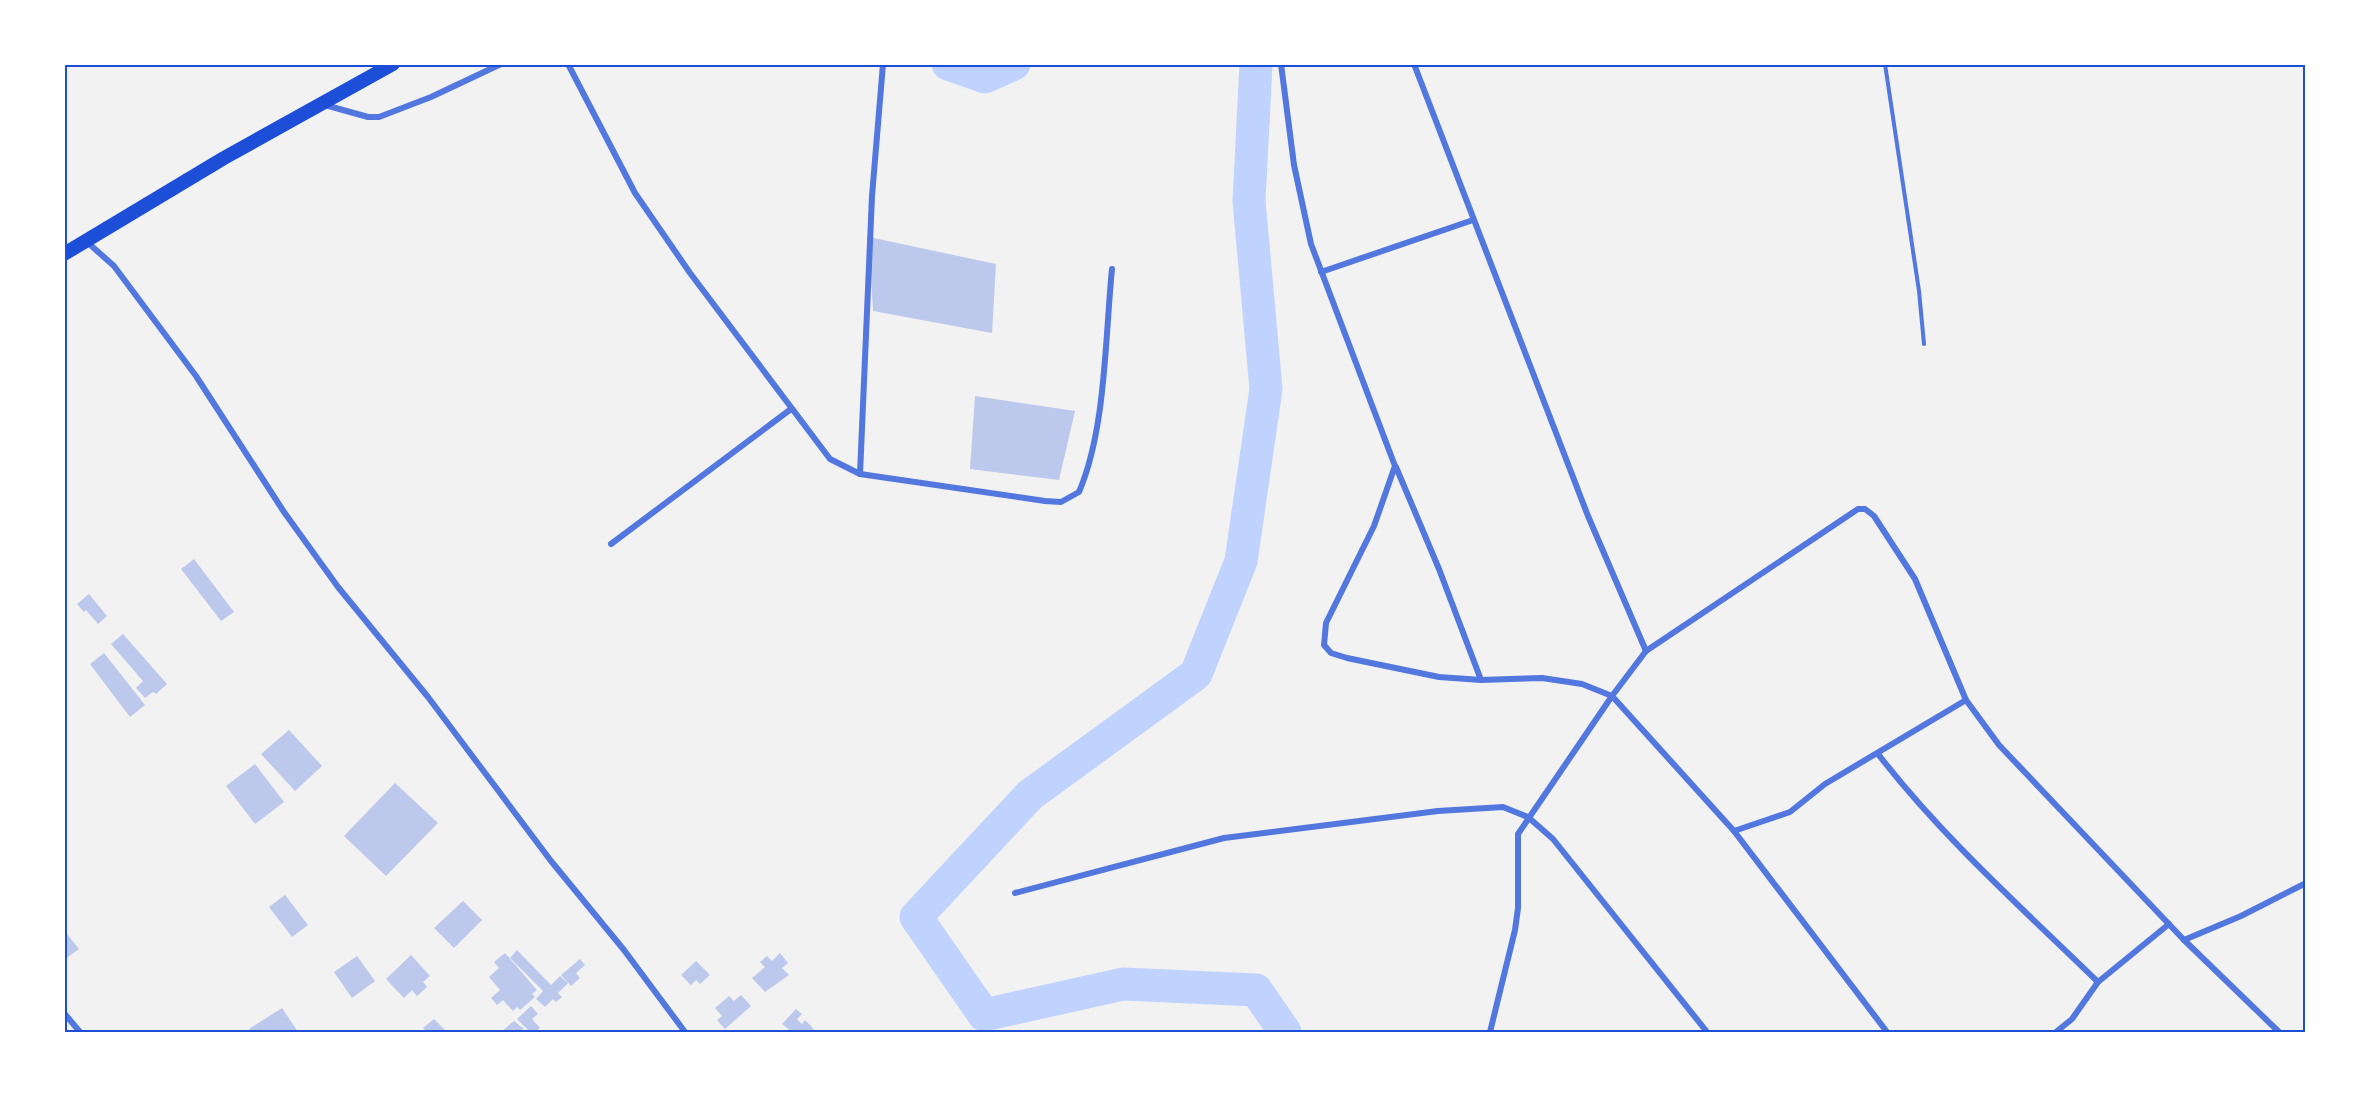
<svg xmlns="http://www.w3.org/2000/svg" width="2370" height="1097" font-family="Lora,serif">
<rect width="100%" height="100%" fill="#f2f2f2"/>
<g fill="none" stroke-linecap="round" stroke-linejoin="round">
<!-- river -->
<g stroke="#bfd3fe" stroke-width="33">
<polyline points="948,64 985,77 1014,64"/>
<polyline points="1256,64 1249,201 1266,389 1241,561 1196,674 1030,795 916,917 984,1015 1123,984 1256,990 1285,1032"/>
</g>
</g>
<!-- building -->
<g fill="#bdc9ec">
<polygon points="869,237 996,264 992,333 873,311"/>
<polygon points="975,396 1075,411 1059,480 970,469"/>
<polygon points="194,559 234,612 221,621 181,569"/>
<polygon points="89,594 107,616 98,624 86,610 84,612 77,604"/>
<polygon points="123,634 167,684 156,694 153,692 145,698 136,688 143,681 111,644"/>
<polygon points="104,653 145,705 130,717 90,664"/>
<polygon points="289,730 322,766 295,791 261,754"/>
<polygon points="255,764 284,802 255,824 226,786"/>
<polygon points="395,783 438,823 386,876 344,836"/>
<polygon points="285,895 308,925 292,937 269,907"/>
<polygon points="463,901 482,920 454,948 434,928"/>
<polygon points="64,930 79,949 64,960"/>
<polygon points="517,950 551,985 560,976 568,983 558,993 562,997 556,1002 553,999 545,1007 536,999 543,991 510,958"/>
<polygon points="505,953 537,990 532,994 535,997 520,1010 517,1007 513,1011 503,1000 497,1005 491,998 500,990 489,977 499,968 494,962"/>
<polygon points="780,953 788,963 782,968 789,975 765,992 752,978 765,967 760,962 767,956 772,961"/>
<polygon points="411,955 430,976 423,982 427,987 417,996 412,990 404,998 386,979"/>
<polygon points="357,956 375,981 352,998 334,972"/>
<polygon points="580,959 585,965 576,973 580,978 571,986 561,975"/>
<polygon points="696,961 710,975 700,984 696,980 691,985 681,975"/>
<polygon points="741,995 751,1006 725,1029 717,1020 722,1016 715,1008 729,996 734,1001"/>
<polygon points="531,1006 538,1014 532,1019 540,1028 535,1032 530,1032 517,1019"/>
<polygon points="282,1008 298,1032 251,1032 249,1029"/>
<polygon points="796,1009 802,1014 797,1019 802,1024 805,1020 814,1029 810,1032 792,1032 782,1024"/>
<polygon points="434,1019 447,1032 427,1032 423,1028"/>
<polygon points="514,1021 524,1029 517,1032 511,1026 514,1030 511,1032 501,1032"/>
</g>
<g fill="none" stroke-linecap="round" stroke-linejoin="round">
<!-- service -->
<polyline stroke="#5277de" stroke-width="4" points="1885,64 1919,291 1924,344"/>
<!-- minor -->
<g stroke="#5277de" stroke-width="6">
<path d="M568 64 635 193 690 273 830 459 860 474 1045 501 1061 502 1079 492C1106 429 1105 338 1112 269"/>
<polyline points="1281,64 1294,165 1311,244 1395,466 1374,526 1326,623 1324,645 1331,653 1347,658 1439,677 1481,680 1542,678 1582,684 1612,696 1734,831 1887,1032"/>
<polyline points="1414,64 1588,516 1646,651"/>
<polyline points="325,105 368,117 379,117 431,97 501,64"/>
<polyline points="87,242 114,266 196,376 284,512 338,587 428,697 551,861 624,950 685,1032"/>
<polyline points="1321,272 1473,220"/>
<polyline points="1396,467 1439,569 1481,680"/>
<polyline points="860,474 872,196 883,64"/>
<polyline points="611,544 791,409"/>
<path d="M1878 754C1943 838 2023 909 2098 982"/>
<polyline points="1734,831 1790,812 1825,784 1966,700"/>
<polyline points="1015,893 1224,838 1438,811 1503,807 1528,817 1553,839 1707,1032"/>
<polyline points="2184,940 2241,916 2306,883"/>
<polyline points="64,1013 80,1032"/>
<polyline points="1490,1032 1515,930 1518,908 1518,834 1612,696 1646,651 1858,509 1865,509 1874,516 1915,579 1966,700 1999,745 2184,940 2279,1032"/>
<polyline points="2056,1032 2072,1019 2098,982 2169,924"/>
</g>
<!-- trunk -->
<polyline stroke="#1d4ed8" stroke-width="14" points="64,254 224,158 393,64"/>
</g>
<!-- border -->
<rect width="2370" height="1097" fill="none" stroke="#ffffff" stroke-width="132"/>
<rect x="66" y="66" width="2238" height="965" fill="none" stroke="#1d4ed8" stroke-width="2"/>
</svg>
